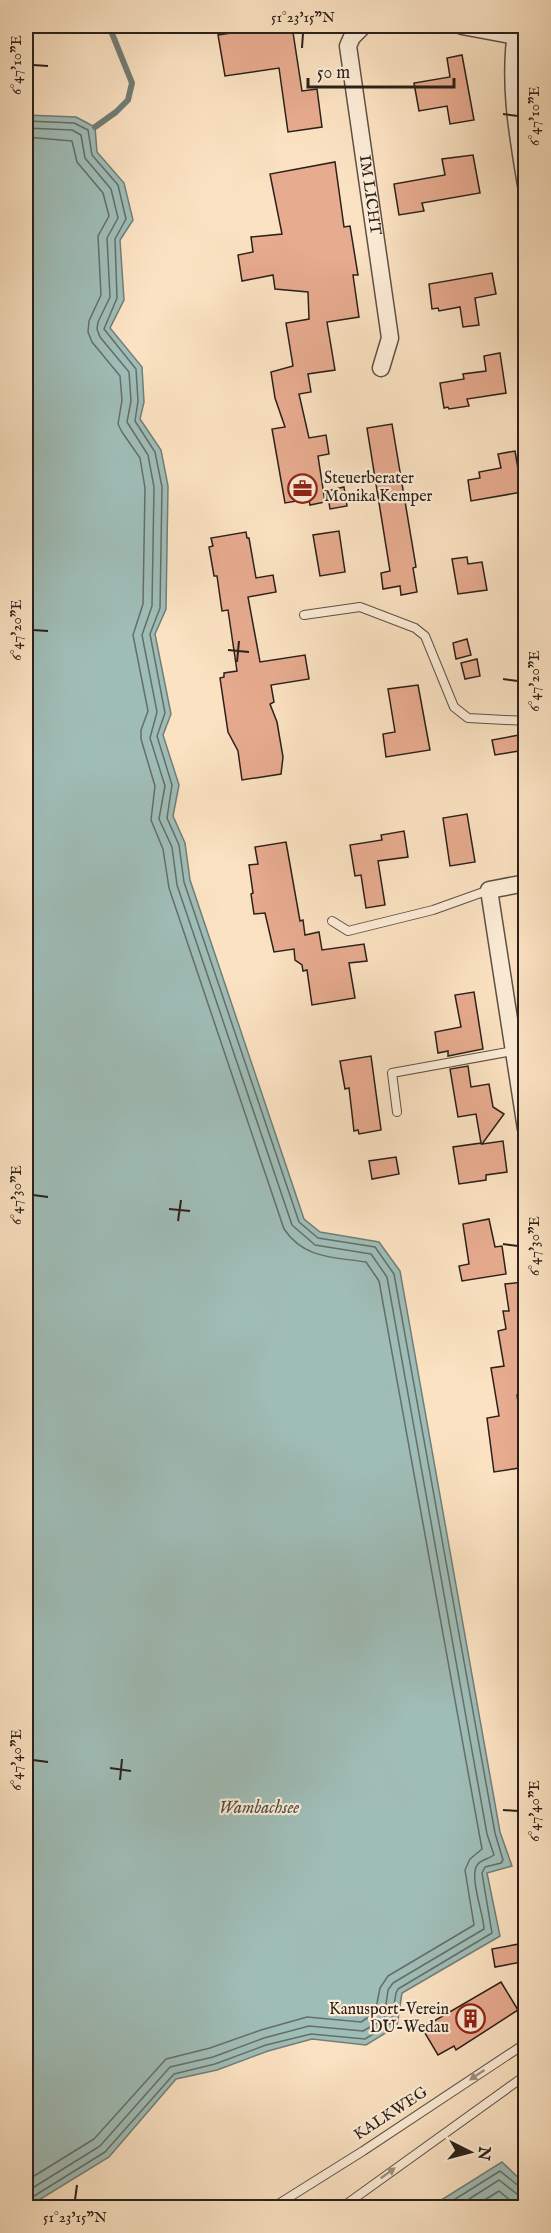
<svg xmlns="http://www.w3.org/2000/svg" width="551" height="2233" font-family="'IM FELL English',serif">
<rect width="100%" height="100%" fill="#fbe2c2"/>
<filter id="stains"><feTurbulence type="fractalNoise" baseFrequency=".00333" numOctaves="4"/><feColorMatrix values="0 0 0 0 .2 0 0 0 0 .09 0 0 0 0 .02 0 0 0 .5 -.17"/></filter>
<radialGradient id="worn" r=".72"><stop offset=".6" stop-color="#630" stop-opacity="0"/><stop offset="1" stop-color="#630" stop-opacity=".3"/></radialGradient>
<!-- water -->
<g fill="#9fbdb7" stroke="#717e78" stroke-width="1.5">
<polygon points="26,115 76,117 95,127 97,152 124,183 133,220 120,240 124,300 110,328 142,367 144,402 140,419 161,450 168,486 166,609 155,634 171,714 163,735 179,785 173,816 185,843 190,880 304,1219 320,1232 379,1242 400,1271 500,1832 512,1866 487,1873 500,1936 402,1993 397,2026 366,2045 312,2039 268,2051 217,2070 176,2079 109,2157 26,2208"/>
<polygon points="502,2162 525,2184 525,2207 430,2207"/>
</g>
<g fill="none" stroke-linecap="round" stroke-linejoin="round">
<!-- shore -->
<g stroke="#656e68" stroke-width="1.5">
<polyline points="26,121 74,123 88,130 92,155 118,185 126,219 115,239 117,298 104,329 136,369 138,401 135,421 155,452 162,487 160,608 150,634 165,713 157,736 172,785 167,818 179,845 184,882 299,1222 318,1238 375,1247 394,1274 495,1833 503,1860 501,1863 485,1867 482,1873 492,1933 398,1989 396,1993 391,2023 365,2039 311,2034 266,2045 215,2064 174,2074 105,2152 26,2201"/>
<path d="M26 128 72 130 81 135 85 158 111 189 118 218 107 238 110 297 98 322 97 329 100 337 129 372 131 401 127 422 148 455 154 487 152 606 142 635 157 712 150 738 165 786 159 819 172 847 177 885 292 1225 315 1245 371 1254 387 1277 487 1834 494 1855C489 1859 482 1859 478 1864 468 1875 484 1915 484 1929L393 1983 388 1990 384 2019 363 2031 309 2026 264 2038 213 2057 170 2067 100 2146 26 2192"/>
<path d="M26 137 72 141 77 162 103 193 109 216 98 236 101 295 89 321 88 332 92 342 120 376 122 400 118 424 122 432 140 458 145 488 143 604 133 635 148 711 141 730V739L155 786 151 820 163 849 169 888 284 1229C304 1259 334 1257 366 1262L379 1281 482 1849 470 1859 465 1870 474 1925 388 1976 380 1988 375 2013 361 2022 307 2017 261 2030 210 2048 166 2059 94 2139 26 2181"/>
<polyline points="441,2208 500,2171 520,2187 526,2188"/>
<polyline points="455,2208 499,2180 517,2194 526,2196"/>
<polyline points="472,2208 499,2191 512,2202 526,2205"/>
</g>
<!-- stream -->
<polyline stroke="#717e78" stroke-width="6" points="95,127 116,112 128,100 132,83 109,26"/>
</g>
<!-- building -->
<g fill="#e7ab8f" stroke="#2b201a" stroke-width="1.5">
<polygon points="277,26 292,26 302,91 317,89 322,127 288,132 279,68 225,76 218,35"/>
<polygon points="462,55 474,120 450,124 447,106 419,111 414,83 450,77 447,58"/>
<polygon points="473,155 480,193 422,203 424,211 399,215 394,184 445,175 442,159"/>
<polygon points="335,162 344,227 350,226 358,275 353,275 359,317 327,322 335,370 308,374 311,392 299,394 309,438 326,435 329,454 318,456 325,502 310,505 309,499 285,503 272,429 285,427 275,398 271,372 293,366 286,323 309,319 308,292 275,289 273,275 242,281 238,255 253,252 251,237 282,234 270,174"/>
<polygon points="492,273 496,294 475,298 479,325 463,327 460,307 439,311 438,308 432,309 429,284"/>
<polygon points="500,353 506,393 467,399 469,406 449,409 448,407 444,408 440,383 464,379 463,374 486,371 484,356"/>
<polygon points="392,424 416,567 413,568 417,592 401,595 400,586 383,589 381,573 390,571 367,428"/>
<polygon points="515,451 522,492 471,501 468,480 480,478 479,472 501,468 498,454"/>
<polygon points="344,487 347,506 330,509 327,491"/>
<polygon points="339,531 345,572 320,576 313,535"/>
<polygon points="246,532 247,538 249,538 256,578 273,575 276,592 248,597 260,662 305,655 309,679 271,685 274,702 270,704 277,722 283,757 281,774 242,780 238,751 228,732 220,678 224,677 224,673 237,671 228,610 222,611 217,576 214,576 209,547 213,546 211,538"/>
<polygon points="467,557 468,564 482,562 487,590 458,594 452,559"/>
<polygon points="467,639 471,655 456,659 453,643"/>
<polygon points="477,659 480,676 465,679 461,663"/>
<polygon points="418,685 430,750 386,757 383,734 395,732 388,689"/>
<polygon points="525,734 525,750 495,755 492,740"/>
<polygon points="467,814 475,862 450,866 443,818"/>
<polygon points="404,831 408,857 378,861 385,905 366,908 361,875 355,876 350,845 382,840 381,835"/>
<polygon points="286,842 300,921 303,920 305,935 319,932 322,950 364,944 367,961 349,963 355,998 312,1005 307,970 303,971 302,965 295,960 294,949 274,952 265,913 254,914 251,894 253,893 249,865 258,864 255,847"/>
<polygon points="474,992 483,1049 448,1056 448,1051 438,1053 435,1032 461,1027 455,995"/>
<polygon points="371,1056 381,1130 359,1134 358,1130 354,1131 349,1088 345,1089 340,1061"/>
<polygon points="468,1066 471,1087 489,1084 493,1107 504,1114 482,1144 503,1141 507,1172 486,1175 486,1180 459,1184 453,1147 481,1143 476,1114 458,1117 450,1069"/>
<polygon points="396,1157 399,1174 372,1179 369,1161"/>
<polygon points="489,1219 495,1247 502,1246 506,1274 462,1281 459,1266 469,1264 463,1224"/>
<polygon points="523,1282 525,1300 525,1340 520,1340 525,1377 519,1378 522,1394 517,1395 525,1448 525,1467 494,1472 487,1418 499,1416 491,1368 504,1366 498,1331 506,1329 503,1311 509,1311 505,1284"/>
<polygon points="519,1944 522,1962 495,1967 492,1949"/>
<polygon points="501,1982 518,2010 456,2050 454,2046 438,2055 422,2028"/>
</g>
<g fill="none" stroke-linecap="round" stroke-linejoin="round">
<defs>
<g id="service">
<polyline points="304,615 360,607 415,628 425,636 454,707 468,718 526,721"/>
<polyline points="332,921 348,931 433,910 489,890"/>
<polyline points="397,1112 392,1073 513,1051"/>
<polyline points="272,2208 363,2151 526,2043"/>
<polyline points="341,2208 526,2075"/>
</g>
<g id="minor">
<path id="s1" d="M363 26 352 37 348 46 390 338 381 368"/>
<polyline points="462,26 516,36"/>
<path d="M517 26C508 79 517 132 526 185"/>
<polyline points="526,883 489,890 526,1129"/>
</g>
</defs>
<!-- service casing -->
<use href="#service" stroke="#5f5044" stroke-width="10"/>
<!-- minor casing -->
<use href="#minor" stroke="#5f5044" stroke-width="19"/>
<!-- service -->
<use href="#service" stroke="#fcecd7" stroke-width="8"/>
<!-- minor -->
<use href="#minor" stroke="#fcecd7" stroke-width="16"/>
</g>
<!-- one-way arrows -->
<defs><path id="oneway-solid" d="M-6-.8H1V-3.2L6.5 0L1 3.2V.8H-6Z" transform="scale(1.5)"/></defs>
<g fill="#9e9082">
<use href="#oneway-solid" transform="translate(477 2075) rotate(146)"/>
<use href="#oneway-solid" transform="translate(388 2173) rotate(-36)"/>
</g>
<!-- ticks -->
<path fill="none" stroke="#2b201a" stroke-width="2" d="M302 48 303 33M33 65 48 66M503 114 518 116M33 630 48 631M228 650 249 652M237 662 239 641M503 679 518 681M33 1195 48 1197M169 1209 190 1211M178 1221 181 1200M503 1244 518 1246M33 1760 48 1762M110 1768 131 1771M120 1780 122 1759M503 1810 518 1811M75 2200 77 2185"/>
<!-- icons -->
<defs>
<symbol id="office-ring" viewBox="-11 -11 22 22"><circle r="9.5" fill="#fcecd7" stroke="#8f2418" stroke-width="1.5"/><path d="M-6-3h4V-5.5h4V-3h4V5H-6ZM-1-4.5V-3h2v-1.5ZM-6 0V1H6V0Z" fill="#8f2418"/></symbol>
<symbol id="building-ring" viewBox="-11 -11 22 22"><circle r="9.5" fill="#fcecd7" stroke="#8f2418" stroke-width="1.5"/><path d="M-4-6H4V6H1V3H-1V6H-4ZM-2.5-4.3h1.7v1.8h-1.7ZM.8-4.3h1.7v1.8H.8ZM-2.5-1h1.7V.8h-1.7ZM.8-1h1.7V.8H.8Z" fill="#8f2418"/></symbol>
</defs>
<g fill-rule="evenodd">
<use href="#office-ring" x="286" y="472" width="33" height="33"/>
<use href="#building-ring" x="454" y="2002" width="33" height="33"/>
</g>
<g text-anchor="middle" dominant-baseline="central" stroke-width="4.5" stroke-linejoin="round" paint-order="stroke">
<!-- street labels -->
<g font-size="16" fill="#2b201a" stroke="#fcecd7">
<text stroke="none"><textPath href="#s1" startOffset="176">IM LICHT</textPath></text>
<text transform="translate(391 2114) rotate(-33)">KALKWEG</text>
</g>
<!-- poi labels -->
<g font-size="16" fill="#2b201a" stroke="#fcecd7" text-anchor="start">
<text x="324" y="479">Steuerberater<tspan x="324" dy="18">Monika Kemper</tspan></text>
<text x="449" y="2010" text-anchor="end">Kanusport-Verein<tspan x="449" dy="18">DU-Wedau</tspan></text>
</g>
<!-- water labels -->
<g font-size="18" font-style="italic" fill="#4e4f49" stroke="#fcecd7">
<text x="259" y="1808">Wambachsee</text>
</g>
</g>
<!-- margin -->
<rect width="551" height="2233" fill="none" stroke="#fbe2c2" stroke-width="66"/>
<!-- north arrow -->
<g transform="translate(470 2152) rotate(96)" stroke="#fcecd7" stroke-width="4.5" paint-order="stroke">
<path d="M0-4.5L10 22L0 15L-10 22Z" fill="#2b201a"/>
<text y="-9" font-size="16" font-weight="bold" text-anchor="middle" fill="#2b201a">N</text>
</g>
<!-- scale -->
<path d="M308 78v9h146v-9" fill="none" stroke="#2b201a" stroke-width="3"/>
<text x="317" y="78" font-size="18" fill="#2b201a" stroke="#fcecd7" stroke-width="4.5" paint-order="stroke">50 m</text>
<rect x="33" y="33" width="485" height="2167" fill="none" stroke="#2b201a" stroke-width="2"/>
<g font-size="15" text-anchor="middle" fill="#2b201a">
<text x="303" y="22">51°23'15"N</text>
<text transform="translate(16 65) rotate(-90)" y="5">6°47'10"E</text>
<text transform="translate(534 116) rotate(-90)" y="5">6°47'10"E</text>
<text transform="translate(16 630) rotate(-90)" y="5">6°47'20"E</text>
<text transform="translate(534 681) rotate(-90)" y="5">6°47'20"E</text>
<text transform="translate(16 1195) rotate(-90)" y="5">6°47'30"E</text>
<text transform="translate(534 1246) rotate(-90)" y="5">6°47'30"E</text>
<text transform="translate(16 1760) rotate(-90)" y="5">6°47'40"E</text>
<text transform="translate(534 1811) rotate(-90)" y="5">6°47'40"E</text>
<text x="75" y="2222">51°23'15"N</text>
</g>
<rect width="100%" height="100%" filter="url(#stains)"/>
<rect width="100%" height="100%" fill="url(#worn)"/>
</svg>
